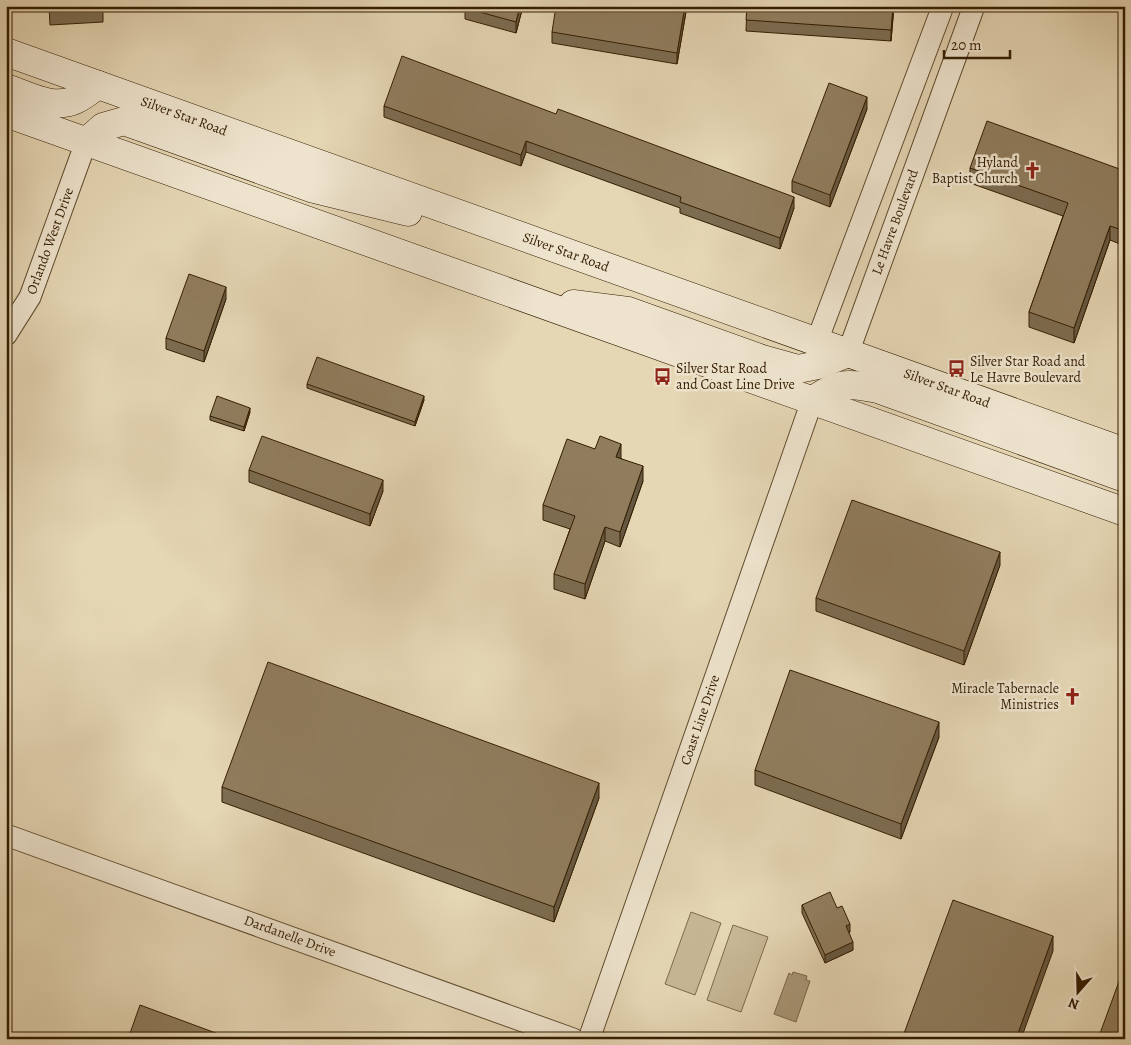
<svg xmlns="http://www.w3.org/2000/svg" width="1131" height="1045" font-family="Alegreya,serif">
<rect width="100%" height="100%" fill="#e5d6b4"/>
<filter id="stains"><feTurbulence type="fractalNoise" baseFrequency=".004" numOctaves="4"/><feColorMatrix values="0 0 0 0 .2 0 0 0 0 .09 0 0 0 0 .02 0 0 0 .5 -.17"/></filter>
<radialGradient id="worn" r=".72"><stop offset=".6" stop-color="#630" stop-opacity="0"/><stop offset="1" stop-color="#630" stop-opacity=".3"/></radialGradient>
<!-- green -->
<g fill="#c7b795" stroke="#7e6a4a">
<polygon points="691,912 721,923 695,995 665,984"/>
<polygon points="733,925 768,937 741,1012 707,1000"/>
</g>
<!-- water -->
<polygon fill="#a99777" stroke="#7a6647" points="793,972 807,976 806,980 810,981 796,1022 774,1014 789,973 792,975"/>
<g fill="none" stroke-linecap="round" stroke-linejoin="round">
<defs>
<g id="street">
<polyline points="6,335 30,297 86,142"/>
<polyline points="817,341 943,6"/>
<polyline points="848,353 974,6"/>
<polyline points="6,835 573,1039"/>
<polyline points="589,1039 812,401"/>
</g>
<g id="secondary">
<polyline points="6,52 1125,452"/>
<path d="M6 88C27 95 53 110 75 100 83 97 90 90 98 85"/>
<polyline points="6,113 1125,512"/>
<polyline points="86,142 103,127 124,121 314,189 408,212"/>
<polyline points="573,304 628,311 762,359 798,369 818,365 848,353"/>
<path d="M812 401C840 381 845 383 878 389L1125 478"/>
</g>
</defs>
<!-- street casing -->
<use href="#street" stroke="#604b2d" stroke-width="23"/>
<!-- secondary casing -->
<use href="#secondary" stroke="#341d00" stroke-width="29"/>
<!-- street -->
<use href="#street" stroke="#eee4ce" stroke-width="21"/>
<!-- secondary -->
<use href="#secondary" stroke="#eee4ce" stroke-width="28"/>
</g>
<!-- wall -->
<g fill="#7c6c51" stroke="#341d00">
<polygon points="49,6 103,6 103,22 50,25"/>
<polygon points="465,6 523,6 516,33 465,19"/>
<polygon points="687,6 677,64 552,43 552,32"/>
<polygon points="747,6 894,6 891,41 746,31"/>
<polygon points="384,106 794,208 780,249 680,213 680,208 526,152 521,166 384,117"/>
<polygon points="867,109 830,207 792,192 792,181"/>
<polygon points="970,168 1125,171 1125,202 1124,205 1125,205 1125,246 1110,240 1074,343 1029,327 1029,312 1063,216 970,183"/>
<polygon points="226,299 204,362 166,349 166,338"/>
<polygon points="307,384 424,400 415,426 307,388"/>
<polygon points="250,412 244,431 210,420 210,416"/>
<polygon points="621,458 643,481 620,547 605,541 585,599 554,589 554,574 570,529 543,520 543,505"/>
<polygon points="249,470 383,491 370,526 249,482"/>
<polygon points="1000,565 964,665 816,611 816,598"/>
<polygon points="939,737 901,839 755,785 755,770"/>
<polygon points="222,787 599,798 554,922 222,802"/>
<polygon points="802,905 837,908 850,932 849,932 853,950 825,963 802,913"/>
</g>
<!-- shaded-wall -->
<g fill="#655842" stroke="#341d00">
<polygon points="520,6 523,6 516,33 516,22"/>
<polygon points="685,6 687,6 677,64 677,53"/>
<polygon points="893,6 894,6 891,41 891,30"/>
<polygon points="867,97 867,109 830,207 830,195"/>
<polygon points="526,141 526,152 521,166 521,155"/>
<polygon points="1125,187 1125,202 1119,218 1119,203"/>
<polygon points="794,197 794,208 780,249 780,238"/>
<polygon points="1110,226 1110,240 1074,343 1074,328"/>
<polygon points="226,287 226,299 204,362 204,351"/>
<polygon points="424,396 424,400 415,426 415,422"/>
<polygon points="250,408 250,412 244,431 244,427"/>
<polygon points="621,444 621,459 616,457"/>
<polygon points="643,466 643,481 620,547 620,532"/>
<polygon points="383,480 383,491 370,526 370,514"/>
<polygon points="605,527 605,541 585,599 585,584"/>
<polygon points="1000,552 1000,565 964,665 964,651"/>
<polygon points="939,722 939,737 901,839 901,824"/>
<polygon points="599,783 599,798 554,922 554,907"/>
<polygon points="850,924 850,932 846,934 846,926"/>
<polygon points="1053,936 1053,951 1021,1039 1016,1039"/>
<polygon points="853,942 853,950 825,963 825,955"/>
</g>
<!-- building -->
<g fill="#907d5e" stroke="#341d00">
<polygon points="49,6 103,6 103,7 50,10"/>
<polygon points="465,6 520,6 516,22 465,8"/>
<polygon points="556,6 685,6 677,53 552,32"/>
<polygon points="747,6 893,6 891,30 746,20"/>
<polygon points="402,56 556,114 558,109 794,197 780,238 680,202 681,197 526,141 521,155 384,106"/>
<polygon points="829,83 867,97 830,195 792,181"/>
<polygon points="987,121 1125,171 1125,187 1119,203 1125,205 1125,231 1110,226 1074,328 1029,312 1068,203 970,168"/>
<polygon points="189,274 226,287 204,351 166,338"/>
<polygon points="317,357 424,396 415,422 307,384"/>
<polygon points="217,396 250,408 244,427 210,416"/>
<polygon points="262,436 383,480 370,514 249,470"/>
<polygon points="600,436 621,444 616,457 643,466 620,532 605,527 585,584 554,574 575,516 543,505 567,439 595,449"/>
<polygon points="852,500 1000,552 964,651 816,598"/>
<polygon points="268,662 599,783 554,907 222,787"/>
<polygon points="790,670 939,722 901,824 755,770"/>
<polygon points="830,892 837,908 842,906 850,924 846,926 853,942 825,955 802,905"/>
<polygon points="953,900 1053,936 1016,1039 902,1039"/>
<polygon points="1125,965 1125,1039 1098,1039"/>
<polygon points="140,1005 232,1039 128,1039"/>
</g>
<!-- icons -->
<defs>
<symbol id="church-bare" viewBox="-9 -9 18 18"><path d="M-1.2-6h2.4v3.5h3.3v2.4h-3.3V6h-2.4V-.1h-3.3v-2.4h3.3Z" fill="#8f2418" stroke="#eee4ce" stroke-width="2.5" paint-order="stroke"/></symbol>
<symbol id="bus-bare" viewBox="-9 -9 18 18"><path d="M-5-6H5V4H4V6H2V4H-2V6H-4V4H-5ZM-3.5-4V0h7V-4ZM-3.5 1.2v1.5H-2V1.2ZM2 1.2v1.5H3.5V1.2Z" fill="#8f2418" stroke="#eee4ce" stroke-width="2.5" paint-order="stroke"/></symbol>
</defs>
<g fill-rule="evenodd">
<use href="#church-bare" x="1020" y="158" width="25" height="25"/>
<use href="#bus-bare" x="944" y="356" width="25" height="25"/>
<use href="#bus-bare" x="650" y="364" width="25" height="25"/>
<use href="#church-bare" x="1060" y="684" width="25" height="25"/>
</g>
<g text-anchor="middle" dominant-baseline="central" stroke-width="5" stroke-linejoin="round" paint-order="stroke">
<!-- street labels -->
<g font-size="14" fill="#341d00" stroke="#eee4ce">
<text transform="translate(184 116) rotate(20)">Silver Star Road</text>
<text transform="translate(895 222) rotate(-70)">Le Havre Boulevard</text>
<text transform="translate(50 241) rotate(-70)">Orlando West Drive</text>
<text transform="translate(566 252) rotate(20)">Silver Star Road</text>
<text transform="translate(947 388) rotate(20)">Silver Star Road</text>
<text transform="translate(700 720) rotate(-71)">Coast Line Drive</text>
<text transform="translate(290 936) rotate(20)">Dardanelle Drive</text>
</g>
<!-- poi labels -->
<g font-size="14" fill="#341d00" stroke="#eee4ce" text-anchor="end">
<text x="1018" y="162">Hyland<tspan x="1018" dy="16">Baptist Church</tspan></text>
<text x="970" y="361" text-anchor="start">Silver Star Road and<tspan x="970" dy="16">Le Havre Boulevard</tspan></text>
<text x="676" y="368" text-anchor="start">Silver Star Road<tspan x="676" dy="16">and Coast Line Drive</tspan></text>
<text x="1059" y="688">Miracle Tabernacle<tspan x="1059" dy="16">Ministries</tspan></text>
</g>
</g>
<!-- margin -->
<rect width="1131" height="1045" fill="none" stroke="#e5d6b4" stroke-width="25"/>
<rect x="8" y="8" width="1116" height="1030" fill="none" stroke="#341d00" stroke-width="2.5"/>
<rect x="12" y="12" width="1106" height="1020" fill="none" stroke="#341d00"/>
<!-- north arrow -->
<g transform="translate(1078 992) rotate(200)" stroke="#eee4ce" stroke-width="4" paint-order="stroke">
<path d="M0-4L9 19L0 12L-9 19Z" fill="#341d00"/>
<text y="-8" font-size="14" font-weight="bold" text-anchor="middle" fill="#341d00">N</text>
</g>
<!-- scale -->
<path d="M944 50v8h66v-8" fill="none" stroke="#341d00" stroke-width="2.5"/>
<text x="951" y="50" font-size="15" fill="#341d00" stroke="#eee4ce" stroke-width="4" paint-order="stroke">20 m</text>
<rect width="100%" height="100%" filter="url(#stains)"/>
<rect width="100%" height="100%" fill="url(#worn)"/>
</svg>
